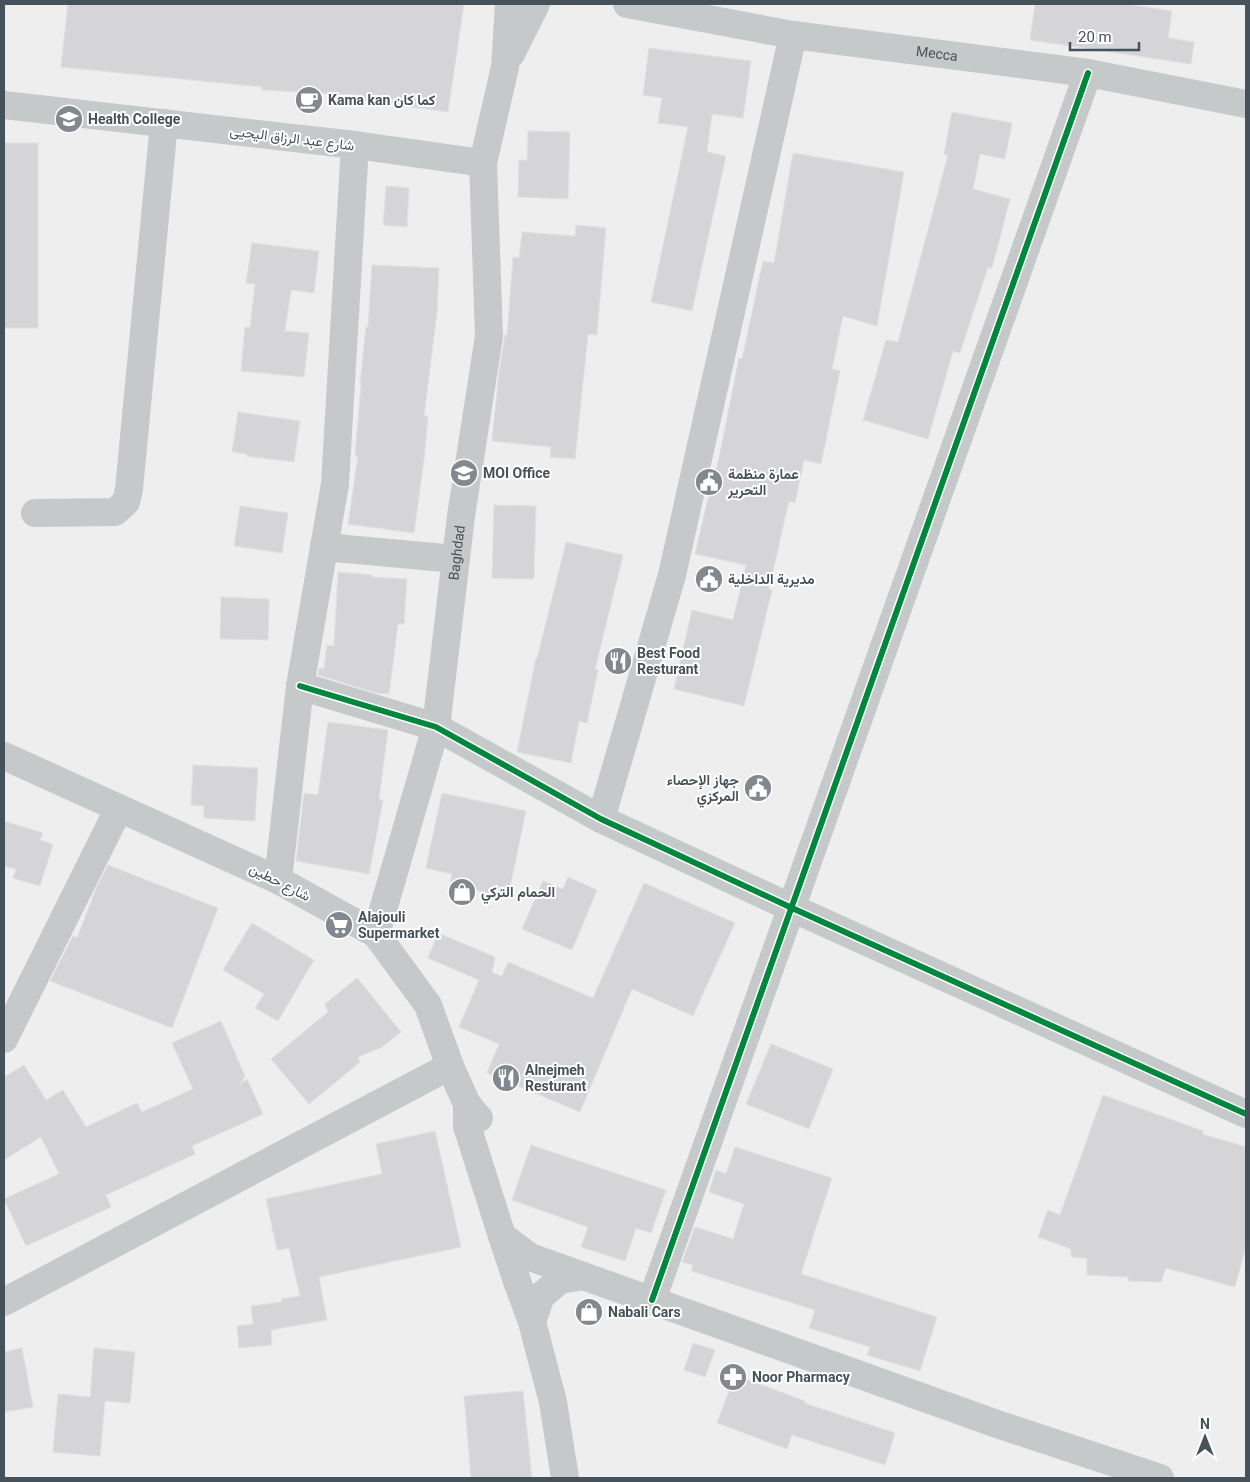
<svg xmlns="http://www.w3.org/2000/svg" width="1250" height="1482" font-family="Roboto,Vazirmatn,sans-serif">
<rect width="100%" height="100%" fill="#efeeee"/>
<!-- building -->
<g fill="#d5d5d7" stroke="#e0e0e1">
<polygon points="68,4 464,4 448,112 359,100 359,95 262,90 262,87 61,67"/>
<polygon points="1035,4 1124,4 1172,11 1168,38 1194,42 1191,64 1030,40"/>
<polygon points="649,48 751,61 743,118 712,114 707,152 726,156 692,311 651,302 688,127 658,123 662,98 643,95"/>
<polygon points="952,112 1012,123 1005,159 980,154 973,189 1010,199 992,268 988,267 960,353 953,351 928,439 863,420 886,340 898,342 948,155 944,154"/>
<polygon points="528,131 570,132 568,199 518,197 519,160 527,160"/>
<rect x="4" y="143" width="34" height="185"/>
<polygon points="793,153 904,172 877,326 843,316 832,369 840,371 821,464 804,460 795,503 789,501 769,589 772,590 744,706 674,689 692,610 733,620 746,565 695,554 715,468 717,468 739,358 742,359 763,261 774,263"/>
<polygon points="386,186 409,188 407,227 383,225"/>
<polygon points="576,225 606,228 597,335 588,334 575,459 550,457 551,447 492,441 499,372 505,335 507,335 513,257 519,258 522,232 575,236"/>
<polygon points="252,243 319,251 314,293 291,290 285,331 309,333 304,377 241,371 245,327 250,328 255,284 246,283"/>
<polygon points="372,265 439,268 437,312 424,416 428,417 424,460 414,533 348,524 358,456 355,456 361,384 360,384 366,327 368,327"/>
<polygon points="238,412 300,421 294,462 246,456 247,454 232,452"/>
<polygon points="494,505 536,506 534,579 492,578"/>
<polygon points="240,506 288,513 282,553 234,546"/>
<polygon points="566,542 623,555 595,669 598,670 587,723 579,721 571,763 517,752 536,658 537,658"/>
<polygon points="338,572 372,575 372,577 407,579 404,624 398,624 389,694 376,693 318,675 319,668 324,669 327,645 334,646"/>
<polygon points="221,597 269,599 268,640 220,639"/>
<polygon points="328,722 388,730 379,799 383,800 369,874 296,861 304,793 318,795"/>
<polygon points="193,765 258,768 255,821 204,818 204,806 191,805"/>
<polygon points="442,793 526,811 508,897 450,885 452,874 426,868"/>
<polygon points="4,821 43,833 40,840 53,844 40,886 13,878 16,869 4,866"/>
<polygon points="108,865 218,908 172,1028 50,981 73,936 77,938 97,886"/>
<polygon points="568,877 597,890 572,950 522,929 543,881 563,889"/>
<polygon points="644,883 735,923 693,1016 632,989 580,1112 487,1073 499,1044 459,1027 479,980 428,958 438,933 495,957 492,973 502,976 508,962 593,998"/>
<polygon points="252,923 314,960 278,1021 255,1008 264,994 223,970"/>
<polygon points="357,978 401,1032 382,1047 358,1057 360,1062 309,1104 271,1059 328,1012 325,1004"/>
<polygon points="221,1021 245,1076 240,1084 247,1079 263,1114 192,1146 195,1154 106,1195 111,1207 26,1246 4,1199 59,1174 41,1137 4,1160 4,1077 24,1065 46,1100 63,1090 86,1127 137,1103 142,1112 193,1089 172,1043"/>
<polygon points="771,1044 833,1069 809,1129 746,1104"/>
<polygon points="1103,1095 1203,1131 1202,1134 1246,1147 1246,1247 1235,1287 1166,1268 1161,1282 1128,1281 1128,1277 1087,1275 1087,1258 1071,1257 1071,1249 1038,1237 1048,1210 1060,1215"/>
<polygon points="435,1131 461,1247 319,1277 327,1320 271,1330 272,1345 239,1348 237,1326 253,1324 251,1306 282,1302 281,1299 300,1296 289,1248 277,1250 266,1199 382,1174 376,1144"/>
<polygon points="531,1145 666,1190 651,1233 636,1228 625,1261 581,1247 588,1227 512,1200"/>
<polygon points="735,1147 832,1178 801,1274 937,1317 920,1371 867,1355 870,1347 809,1328 815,1310 691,1271 693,1265 682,1262 695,1227 733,1239 744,1204 709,1192 716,1170 726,1174"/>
<polygon points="693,1343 715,1350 705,1377 684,1370"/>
<polygon points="22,1348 33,1407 4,1412 4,1352"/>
<polygon points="94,1348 135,1352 130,1403 105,1401 100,1456 53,1452 58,1394 90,1397"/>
<polygon points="735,1375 805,1401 804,1403 895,1433 885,1465 792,1435 787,1449 717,1423"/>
<polygon points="523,1391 532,1478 471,1478 464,1396"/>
</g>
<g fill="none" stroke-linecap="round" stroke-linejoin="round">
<!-- minor -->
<g stroke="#c6c9ca" stroke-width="28">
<path id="s1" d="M627 4 793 35 1088 73 1246 104"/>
<polyline points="511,54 536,4"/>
<polyline points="4,105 355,145 483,163 505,67 509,4"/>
<polyline points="35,513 115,512 126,502 129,489 164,123"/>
<polyline points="324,547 456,559"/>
<polyline points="300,686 436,727 601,819 792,908 1246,1114"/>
<polyline points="4,756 278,880 376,934 428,1005 450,1066 467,1104 479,1118"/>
<polyline points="601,819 672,575 793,35"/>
<polyline points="278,880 300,686 335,484 355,145"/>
<path id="s2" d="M376 934 436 727 461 516 489 336 483 163"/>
<polyline points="4,1039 119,808"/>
<polyline points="467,1104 467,1126 502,1236 530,1257 997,1424 1160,1478"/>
<polyline points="502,1236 518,1284 532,1322 553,1402 565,1478"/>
<polyline points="652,1300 1088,73"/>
<polyline points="4,1302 450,1066"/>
<polyline points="532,1322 541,1296 560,1280 583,1276"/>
</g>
<defs>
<g id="cycleway">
<polyline points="300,686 436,727 601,819 792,908 1246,1114"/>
<polyline points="652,1300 1088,73"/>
</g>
</defs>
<!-- cycleway casing -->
<use href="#cycleway" stroke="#fff" stroke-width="9"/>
<!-- cycleway -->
<use href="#cycleway" stroke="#00873e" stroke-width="6"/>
</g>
<!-- icons -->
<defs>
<symbol id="cafe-disc" viewBox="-11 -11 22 22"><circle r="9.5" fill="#82888d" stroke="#fff"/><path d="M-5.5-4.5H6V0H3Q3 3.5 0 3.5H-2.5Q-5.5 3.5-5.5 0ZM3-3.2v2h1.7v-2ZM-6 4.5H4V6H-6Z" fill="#fff"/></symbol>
<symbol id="university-disc" viewBox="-11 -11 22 22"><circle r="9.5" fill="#82888d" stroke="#fff"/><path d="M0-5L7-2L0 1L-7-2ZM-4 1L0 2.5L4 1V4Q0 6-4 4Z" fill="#fff"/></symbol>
<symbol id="school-disc" viewBox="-11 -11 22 22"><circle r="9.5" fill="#82888d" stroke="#fff"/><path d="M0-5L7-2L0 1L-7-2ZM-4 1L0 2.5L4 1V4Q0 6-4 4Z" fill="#fff"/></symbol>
<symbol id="civic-disc" viewBox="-11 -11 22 22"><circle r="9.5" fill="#82888d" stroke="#fff"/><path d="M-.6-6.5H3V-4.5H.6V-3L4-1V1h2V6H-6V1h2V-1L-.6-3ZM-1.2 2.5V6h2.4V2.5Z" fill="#fff"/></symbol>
<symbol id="restaurant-disc" viewBox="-11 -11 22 22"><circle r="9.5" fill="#82888d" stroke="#fff"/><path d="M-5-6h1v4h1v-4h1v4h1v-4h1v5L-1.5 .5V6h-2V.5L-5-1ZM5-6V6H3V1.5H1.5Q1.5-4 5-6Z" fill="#fff"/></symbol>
<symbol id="shop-disc" viewBox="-11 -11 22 22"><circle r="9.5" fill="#82888d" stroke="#fff"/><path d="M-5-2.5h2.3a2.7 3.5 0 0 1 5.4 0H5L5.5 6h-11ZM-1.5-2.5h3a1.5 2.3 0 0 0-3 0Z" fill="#fff"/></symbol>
<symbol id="supermarket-disc" viewBox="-11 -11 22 22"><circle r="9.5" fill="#82888d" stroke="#fff"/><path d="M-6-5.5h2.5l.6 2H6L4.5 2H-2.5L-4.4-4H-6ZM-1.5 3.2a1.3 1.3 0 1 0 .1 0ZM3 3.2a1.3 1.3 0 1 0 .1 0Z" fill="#fff"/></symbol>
<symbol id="pharmacy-disc" viewBox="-11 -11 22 22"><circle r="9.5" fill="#82888d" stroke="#fff"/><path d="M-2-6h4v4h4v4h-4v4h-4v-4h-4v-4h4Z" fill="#fff"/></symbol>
</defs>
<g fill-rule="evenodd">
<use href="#cafe-disc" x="293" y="84" width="32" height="32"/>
<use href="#university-disc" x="53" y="103" width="32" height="32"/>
<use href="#school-disc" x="448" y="457" width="32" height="32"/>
<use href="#civic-disc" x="693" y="466" width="32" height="32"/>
<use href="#civic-disc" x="693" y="563" width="32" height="32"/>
<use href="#restaurant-disc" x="602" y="645" width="32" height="32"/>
<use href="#civic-disc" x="742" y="772" width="32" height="32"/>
<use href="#shop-disc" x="446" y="876" width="32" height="32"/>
<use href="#supermarket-disc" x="323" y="909" width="32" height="32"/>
<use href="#restaurant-disc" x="490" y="1062" width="32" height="32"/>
<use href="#shop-disc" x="573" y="1296" width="32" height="32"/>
<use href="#pharmacy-disc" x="717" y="1361" width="32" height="32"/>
</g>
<g text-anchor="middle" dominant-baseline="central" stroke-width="4" stroke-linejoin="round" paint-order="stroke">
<!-- street labels -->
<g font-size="14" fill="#475159" stroke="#fff">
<text stroke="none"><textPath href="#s1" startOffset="314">Mecca</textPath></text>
<text transform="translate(292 138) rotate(7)">شارع عبد الرزاق اليحيى</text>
<text stroke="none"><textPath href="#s2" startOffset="391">Baghdad</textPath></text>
<text transform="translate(280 882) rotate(27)">شارع حطين</text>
</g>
<!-- poi labels -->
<g font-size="14" font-weight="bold" fill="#475159" stroke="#fff" text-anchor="start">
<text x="328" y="100">Kama kan كما كان</text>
<text x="88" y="119">Health College</text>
<text x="483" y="473">MOI Office</text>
<text x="728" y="474">عمارة منظمة<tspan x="728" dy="16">التحرير</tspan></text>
<text x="728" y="579">مديرية الداخلية</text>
<text x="637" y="653">Best Food<tspan x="637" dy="16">Resturant</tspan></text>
<text x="739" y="780" text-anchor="end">جهاز الإحصاء<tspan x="739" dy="16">المركزي</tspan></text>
<text x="481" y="892">الحمام التركي</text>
<text x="358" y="917">Alajouli<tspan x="358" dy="16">Supermarket</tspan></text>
<text x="525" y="1070">Alnejmeh<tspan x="525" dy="16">Resturant</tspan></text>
<text x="608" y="1312">Nabali Cars</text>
<text x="752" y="1377">Noor Pharmacy</text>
</g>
</g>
<!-- border -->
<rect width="1250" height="1482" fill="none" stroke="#475159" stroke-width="10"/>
<!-- north arrow -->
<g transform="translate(1205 1437)" stroke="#ffffff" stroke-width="4" paint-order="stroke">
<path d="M0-4L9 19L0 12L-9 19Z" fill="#475159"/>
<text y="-8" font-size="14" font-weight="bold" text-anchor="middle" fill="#475159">N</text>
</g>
<!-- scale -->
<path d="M1070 42v8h69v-8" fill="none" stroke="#475159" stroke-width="2.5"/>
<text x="1078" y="42" font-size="15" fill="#475159" stroke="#ffffff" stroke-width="4" paint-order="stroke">20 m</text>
</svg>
